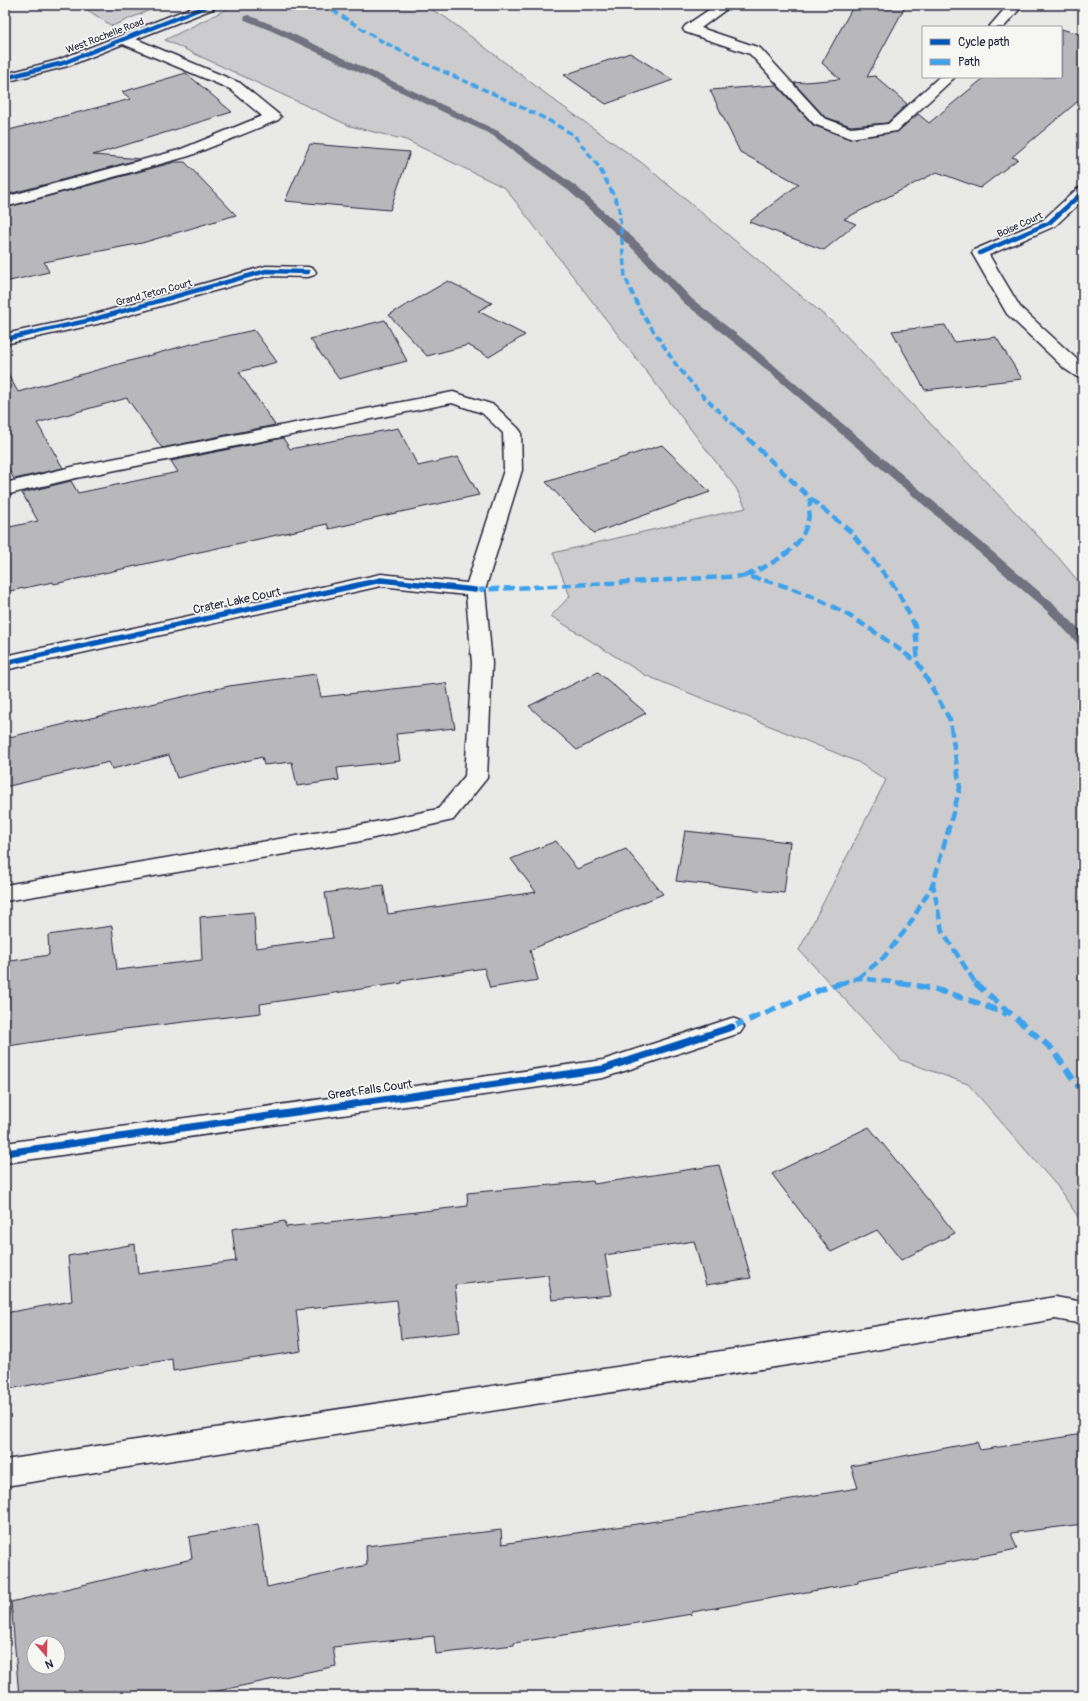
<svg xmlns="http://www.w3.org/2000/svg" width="1088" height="1701" font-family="Pangolin,sans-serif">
<rect width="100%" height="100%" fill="#e9e9e7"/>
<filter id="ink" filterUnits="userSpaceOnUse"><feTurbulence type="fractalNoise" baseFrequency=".025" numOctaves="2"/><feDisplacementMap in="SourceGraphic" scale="8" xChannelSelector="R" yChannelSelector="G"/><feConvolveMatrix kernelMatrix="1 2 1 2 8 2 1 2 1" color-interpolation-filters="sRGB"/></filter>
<g filter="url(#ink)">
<!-- green -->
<g fill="#ccccce" stroke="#777784">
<polygon points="80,5 162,5 112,26"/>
<polygon points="235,5 423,5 445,17 558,103 642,163 836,325 1059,558 1083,587 1083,1224 1057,1186 968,1084 901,1060 799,950 886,780 858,762 645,675 551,616 570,596 553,553 746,508 736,488 505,188 406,140 350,126 165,40"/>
</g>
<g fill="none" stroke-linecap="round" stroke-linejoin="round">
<!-- stream -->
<polygon fill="#71717f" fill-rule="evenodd" points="248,15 278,27 498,131 577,187 641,245 692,299 748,343 1055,605 1083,633 1083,645 1078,644 1047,611 740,347 684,303 633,249 569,191 492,135 272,31 245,20 244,18 245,16"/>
</g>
<!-- building -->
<g fill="#b8b8bc" stroke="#22223b" fill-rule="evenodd">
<polygon points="854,5 906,5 867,77 875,76 907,104 887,123 851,126 825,117 794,83 840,79 822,63"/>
<polygon points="1061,29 1083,35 1083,97 1012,157 1018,159 980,188 937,172 844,219 856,224 824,250 749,222 799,184 740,152 710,90 776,85 813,125 850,139 897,132 918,114 929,123 985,77 1061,77"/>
<polygon points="630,53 673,80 606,104 564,75"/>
<polygon points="186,73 232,112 93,155 141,159 5,195 5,131 131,99 122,92"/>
<polygon points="310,144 410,152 390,210 285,201"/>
<polygon points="175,162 185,162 236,215 142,243 44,262 49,272 5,282 5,208"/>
<polygon points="448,281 492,303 478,311 525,335 489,357 468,345 427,356 389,315"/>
<polygon points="385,320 407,361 339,379 310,339"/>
<polygon points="945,325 954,342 996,337 1022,379 925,390 892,331"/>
<polygon points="254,330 277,362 239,372 275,425 162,448 127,398 37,423 63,468 14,479 5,463 5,369 18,392 187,345"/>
<polygon points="398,428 418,466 458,457 479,495 373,518 373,519 329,529 327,524 54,584 53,582 5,592 5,528 38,521 22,493 71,481 78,493 178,472 171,461 283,438 290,449"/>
<polygon points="662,445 710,492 594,533 546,482"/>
<polygon points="598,672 646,713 577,750 529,706"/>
<polygon points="316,674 321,697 446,683 455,728 396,734 400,761 337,768 339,780 297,786 292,762 264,765 262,757 177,778 169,755 112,769 109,762 5,787 5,738 229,686"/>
<polygon points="685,831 790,842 784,893 676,881"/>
<polygon points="556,841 577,869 626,849 663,894 530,950 538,980 490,988 484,968 402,981 402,983 260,1004 261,1013 116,1030 8,1046 5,962 49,955 48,935 112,926 117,970 202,960 200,917 254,912 256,948 333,938 325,893 383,885 388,914 536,892 511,859"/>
<polygon points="869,1127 955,1233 901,1260 877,1230 831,1252 772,1174"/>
<polygon points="719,1165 751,1278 706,1285 694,1241 605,1255 612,1295 552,1300 548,1275 455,1285 460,1332 401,1339 397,1300 296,1310 301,1351 173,1371 172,1359 9,1389 5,1313 72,1301 68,1256 135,1244 138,1274 236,1261 232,1229 285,1221 286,1227 468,1206 467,1193 593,1181 594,1184"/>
<path d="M1083 1434V1524L1011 1533 1017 1549 858 1580V1583L692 1612V1614L514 1643V1645L436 1654 434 1636 333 1647 336 1666 194 1696H19L11 1602 192 1559 189 1537 258 1524 267 1587 367 1565 366 1546 501 1530 502 1544 670 1519 858 1488 851 1466 977 1442 980 1450ZM34 1643H58V1667H34Z"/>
</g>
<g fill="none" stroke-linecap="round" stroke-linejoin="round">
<defs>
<g id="minor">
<polygon points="198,5 217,5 215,8 136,39 240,83 278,114 281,117 278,120 189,156 5,207 5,197 179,150 262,116 230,89 123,44 68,66 5,82 5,74 58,60"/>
<polygon points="716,5 732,5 701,28 760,48 824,118 851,128 888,124 939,77 955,77 897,131 850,138 845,136 814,124 750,54 685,32 683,29 685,26"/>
<polygon points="1008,5 1023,5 1004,27 989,27"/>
<polygon points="1083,187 1083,200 1055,226 989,255 1020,307 1083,365 1083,378 1077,377 1065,369 1007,314 972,253 974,250 1043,220 1077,189"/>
<polygon points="266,266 308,267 314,269 316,272 314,275 308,277 267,276 97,324 5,344 5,334 88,316"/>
<polygon points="453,392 494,405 518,428 521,432 522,470 485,590 492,663 487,778 453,820 356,842 5,901 5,885 356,826 438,809 465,776 472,663 466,595 381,586 5,670 5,656 381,574 467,583 504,470 503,433 482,413 452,403 76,478 5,495 5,483 76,466"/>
<polygon points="732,1018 740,1021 744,1027 740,1033 603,1078 5,1163 5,1143 603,1060"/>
<polygon points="1055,1297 1083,1302 1083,1324 1055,1319 794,1364 5,1486 5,1460 794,1340"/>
</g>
</defs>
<!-- minor casing -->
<use href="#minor" stroke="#22223b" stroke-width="3"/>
<!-- minor -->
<use href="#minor" fill="#f6f6f2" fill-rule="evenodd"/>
<!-- quiet-far2 -->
<g stroke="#3ea2ec" stroke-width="3.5" stroke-dasharray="7 3.5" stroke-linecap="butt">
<polyline points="128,5 135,8 142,5"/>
<polyline points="324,5 378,39 424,63 494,94 548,120 574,135 599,167 619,206 625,277 641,312 677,366 701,394 738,429"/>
</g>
<!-- quiet-far1 -->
<g stroke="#3ea2ec" stroke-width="4.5" stroke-dasharray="10 4.5" stroke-linecap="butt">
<polyline points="737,428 810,498 851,532 897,590 915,626 918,663 950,720 960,788 933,884 942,931 976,984"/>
<path d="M745 576C784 558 811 546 810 498"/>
<path d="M475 590 744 576C816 589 861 621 918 663"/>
<polyline points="858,978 883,958 908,927 933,884"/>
<polyline points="839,984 858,978 908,984"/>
</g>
<!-- quiet -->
<g stroke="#3ea2ec" stroke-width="6" stroke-dasharray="12 6" stroke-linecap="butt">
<path d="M899 983C937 987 972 1001 1007 1014"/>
<polyline points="975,983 1052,1049 1083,1093"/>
<polyline points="732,1027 822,989 842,983"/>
</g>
<defs>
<g id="cycleway-far2">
<polyline points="5,78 63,63 210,5"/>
<polyline points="980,253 1049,223 1083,192"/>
<polyline points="5,339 91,320 266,271 308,272"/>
</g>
<polyline id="cycleway-far1" points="5,663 381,580 475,590"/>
<polyline id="cycleway" points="5,1153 603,1069 732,1027"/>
</defs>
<!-- cycleway-far2 casing -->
<use href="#cycleway-far2" stroke="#f6f6f2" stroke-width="6"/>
<!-- cycleway-far1 casing -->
<use href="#cycleway-far1" stroke="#f6f6f2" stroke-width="8"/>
<!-- cycleway casing -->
<use href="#cycleway" stroke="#f6f6f2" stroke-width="10"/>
<!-- cycleway-far2 -->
<use href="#cycleway-far2" stroke="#0057b8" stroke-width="4.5"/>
<!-- cycleway-far1 -->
<use href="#cycleway-far1" stroke="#0057b8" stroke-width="5.5"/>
<!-- cycleway -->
<use href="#cycleway" stroke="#0057b8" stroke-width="7"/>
</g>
</g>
<g text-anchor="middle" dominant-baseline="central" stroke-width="3.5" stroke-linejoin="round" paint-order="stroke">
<!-- far-street labels -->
<g font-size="10" fill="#22223b" stroke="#f6f6f2">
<text transform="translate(105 36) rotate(-21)">West Rochelle Road</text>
<text transform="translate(1020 225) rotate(-24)">Boise Court</text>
<text transform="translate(154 293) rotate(-15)">Grand Teton Court</text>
</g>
<!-- street labels -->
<g font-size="12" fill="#22223b" stroke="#f6f6f2">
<text transform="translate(237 601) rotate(-12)">Crater Lake Court</text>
<text transform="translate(370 1090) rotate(-8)">Great Falls Court</text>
</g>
</g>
<!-- margin -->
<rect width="1088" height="1701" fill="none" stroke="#f6f6f2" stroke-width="20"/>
<rect x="10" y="10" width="1068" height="1681" fill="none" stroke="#22223b" stroke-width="1.5" filter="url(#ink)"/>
<!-- legend -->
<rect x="922" y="26" width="140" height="52" fill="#f6f6f2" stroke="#a1a1a9"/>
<rect x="930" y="39" width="20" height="6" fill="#0057b8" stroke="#a1a1a9"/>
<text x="958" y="46" font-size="12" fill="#22223b">Cycle path</text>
<rect x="930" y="59" width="20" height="6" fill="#3ea2ec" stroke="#a1a1a9"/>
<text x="958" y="66" font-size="12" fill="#22223b">Path</text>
<!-- north arrow -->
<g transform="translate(46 1655) rotate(160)"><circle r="19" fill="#f6f6f2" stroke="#a1a1a9"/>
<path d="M0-3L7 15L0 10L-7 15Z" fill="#d1495b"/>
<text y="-6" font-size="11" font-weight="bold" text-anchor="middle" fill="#22223b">N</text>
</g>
</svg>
